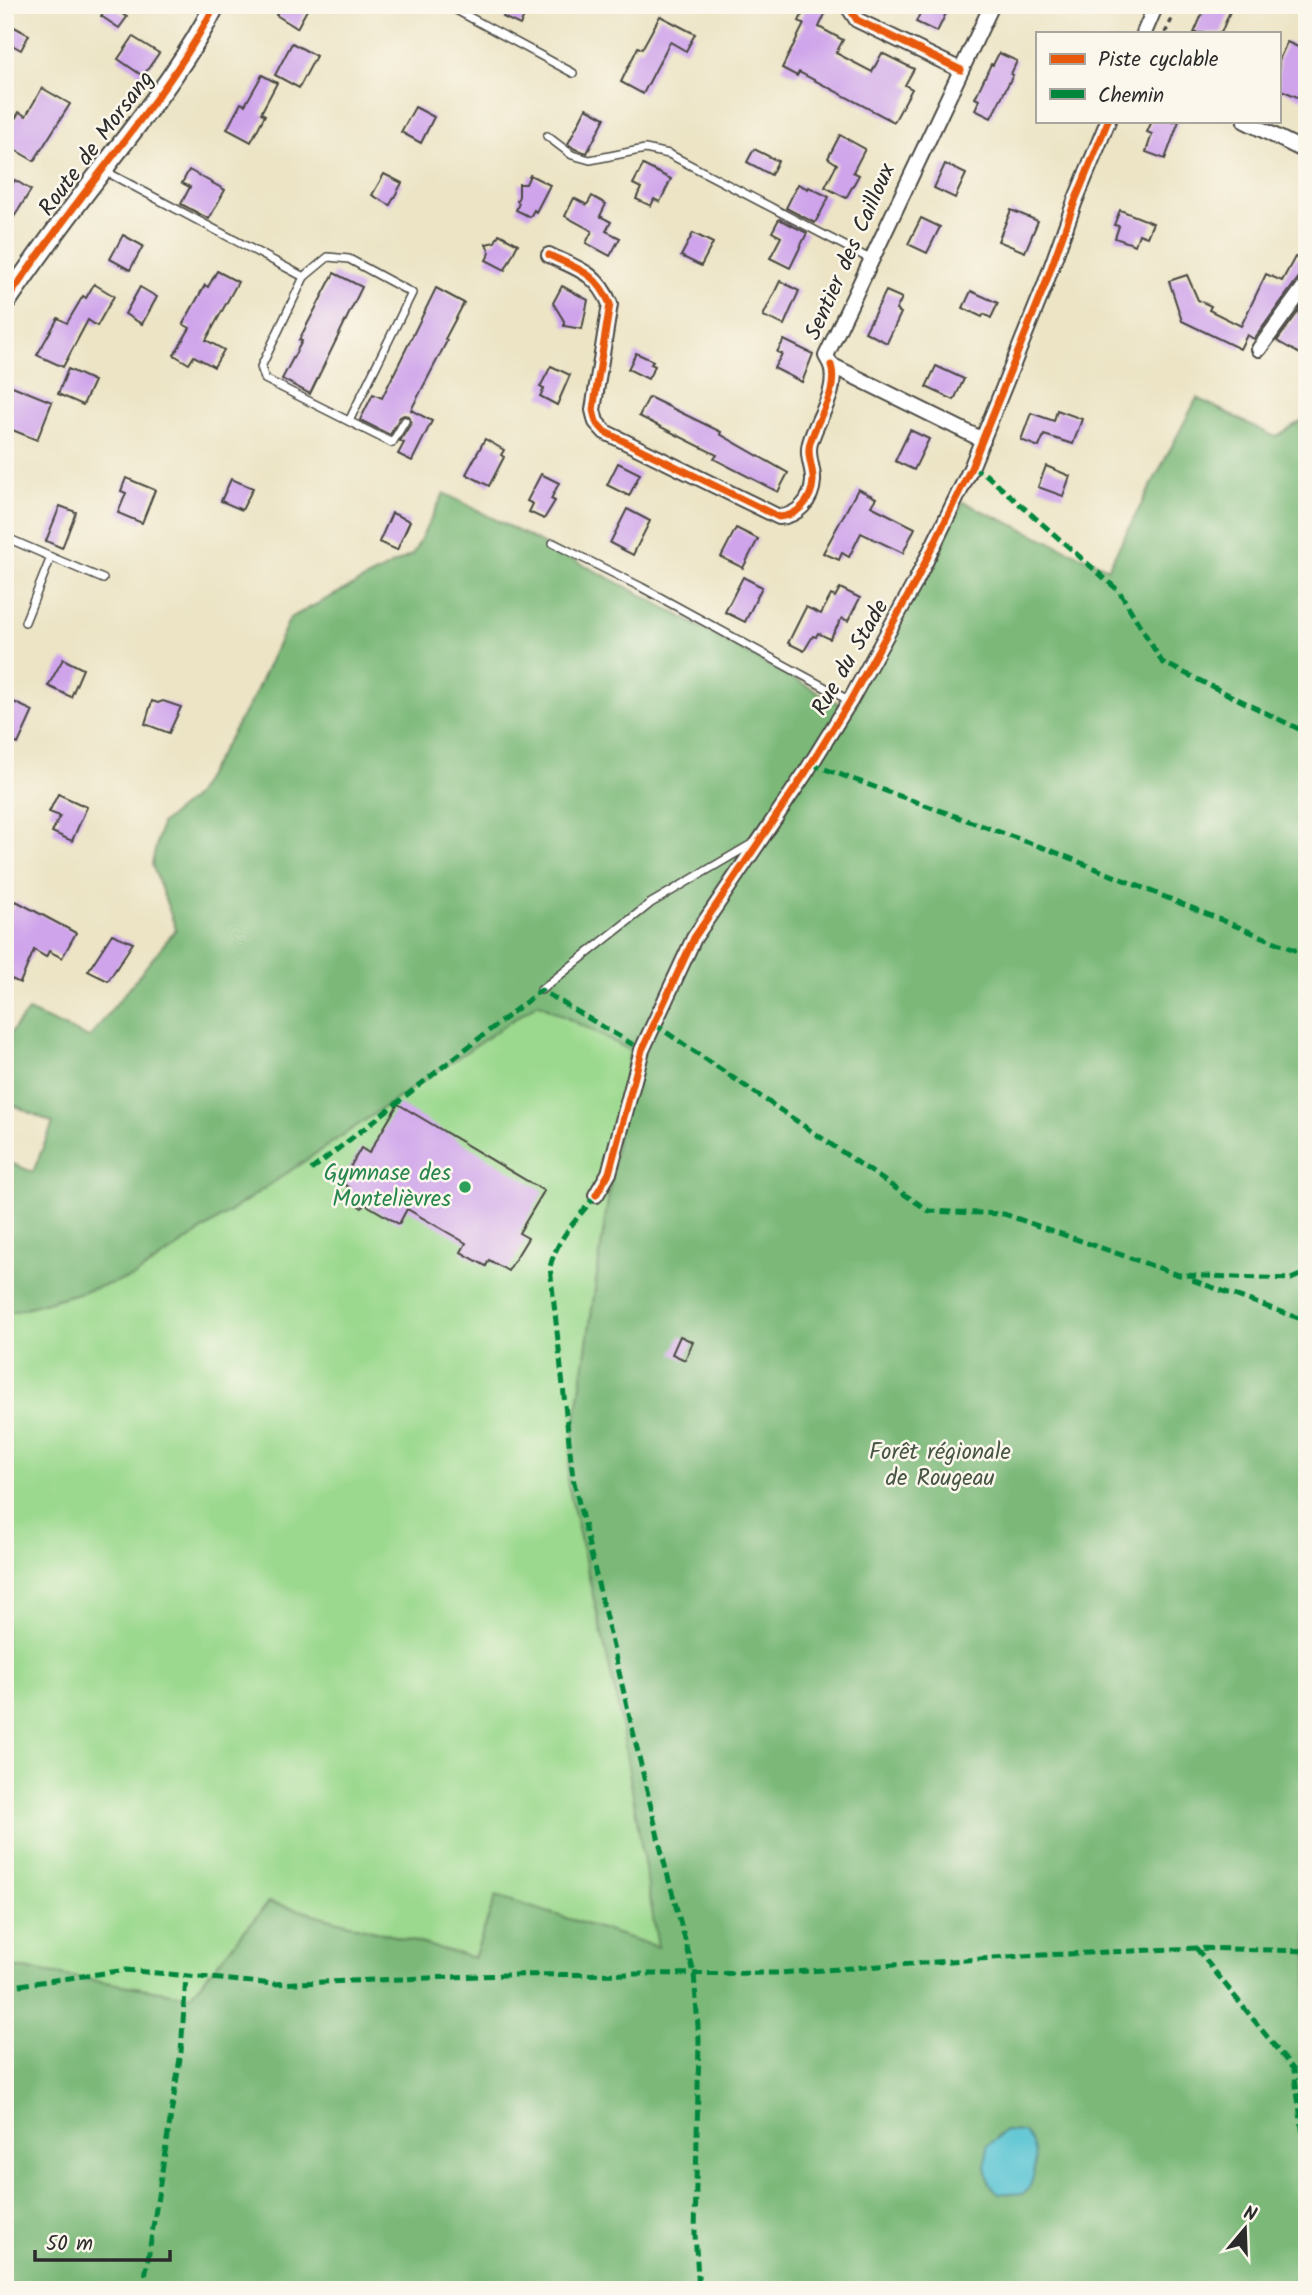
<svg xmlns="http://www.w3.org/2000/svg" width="1312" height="2295" font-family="Kalam,sans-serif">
<rect width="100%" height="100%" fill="#fbf7ec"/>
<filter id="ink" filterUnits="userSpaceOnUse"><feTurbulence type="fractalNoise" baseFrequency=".0143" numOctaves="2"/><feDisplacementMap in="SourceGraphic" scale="14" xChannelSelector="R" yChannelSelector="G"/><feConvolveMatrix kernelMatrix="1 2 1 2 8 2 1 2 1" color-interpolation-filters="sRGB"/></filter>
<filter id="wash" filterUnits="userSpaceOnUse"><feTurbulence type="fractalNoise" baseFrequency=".00686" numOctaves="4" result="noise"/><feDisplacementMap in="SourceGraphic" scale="28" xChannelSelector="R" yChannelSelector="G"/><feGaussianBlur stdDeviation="1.57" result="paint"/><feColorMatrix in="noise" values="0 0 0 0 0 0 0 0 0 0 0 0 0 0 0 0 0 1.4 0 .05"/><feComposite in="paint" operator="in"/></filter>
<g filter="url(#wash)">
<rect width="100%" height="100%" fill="#ece4c5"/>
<!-- green -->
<polygon fill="#9bd98e" stroke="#63825c" stroke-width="2" points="538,1003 630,1050 567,1480 618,1705 659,1948 496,1896 474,1958 269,1902 190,1996 5,1966 5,1314 133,1277"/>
<!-- forest -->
<path fill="#7cb979" stroke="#547252" stroke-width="2" fill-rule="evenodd" d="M1197 398 1275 437 1307 417V2290H5V1966L190 1996 269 1902 474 1958 496 1896 658 1947 618 1705 567 1480 630 1050 538 1003 133 1277 5 1314V1161L33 1172 53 1123 5 1101V1040L28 1011 89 1038 176 929 152 864 161 824 195 796 253 698 290 618 413 554 444 493 638 593 845 707 963 502 1108 568ZM1005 2131 1023 2132C1037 2147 1037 2173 1027 2191 1012 2195 1002 2195 990 2185L986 2166 997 2136Z"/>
<!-- water -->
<path fill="#59c4d3" stroke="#42787f" stroke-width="2" d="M1005 2131 1023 2132C1025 2134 1028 2137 1030 2140 1038 2153 1036 2185 1023 2194L999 2193 990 2185 986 2166 987 2146Z"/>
<g id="blocks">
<!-- building -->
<g fill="#cfa4eb">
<polygon points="108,5 127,17 119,28 101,16"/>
<polygon points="281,5 298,5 307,10 297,28 276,15"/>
<polygon points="509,5 530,5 520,25 503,17"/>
<polygon points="807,5 814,5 826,12 819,27 843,40 836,53 872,72 882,53 914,69 905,85 912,89 894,122 799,72 797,76 782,68 804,24 799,21"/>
<polygon points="924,5 950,5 937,32 916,22"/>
<polygon points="1206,5 1222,5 1231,9 1221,33 1194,33"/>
<polygon points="660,16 695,34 686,51 670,42 643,94 621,82 638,47 642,49"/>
<polygon points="5,22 29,35 21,50 5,41"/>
<polygon points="133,37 159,53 143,76 118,59"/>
<polygon points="1287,42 1307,51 1307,88 1302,99 1279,89 1279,60"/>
<polygon points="292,43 316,56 299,88 275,75"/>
<polygon points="999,53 1017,61 1011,74 1013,75 991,118 975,110 979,100 975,98 991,64 993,65"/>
<polygon points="262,75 277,83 261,113 265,115 251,142 227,129 241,103 245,105"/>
<polygon points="42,88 70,104 34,161 5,144 5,137 19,112 26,116"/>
<polygon points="415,107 434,117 421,143 401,132"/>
<polygon points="586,108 605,118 587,153 575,149 568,144"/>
<polygon points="1152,121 1179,121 1165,159 1146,152 1152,134 1147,132"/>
<polygon points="840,135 865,149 853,172 859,175 846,198 825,187 837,164 828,158"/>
<polygon points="754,149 778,161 771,175 747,162"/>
<polygon points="945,164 966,174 955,198 934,188"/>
<polygon points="643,165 671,179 660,202 654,199 651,206 636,199 641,188 633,184"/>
<polygon points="189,170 225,190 209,219 181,204 190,187 182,183"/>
<polygon points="384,174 402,183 390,205 372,195"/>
<polygon points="530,175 550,185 536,212 534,210 530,217 516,210 519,203 517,201 519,196 519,184 526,184"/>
<polygon points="15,180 31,190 5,231 5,196"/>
<polygon points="798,184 808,189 809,187 829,197 815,223 786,208"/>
<polygon points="592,196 606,204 600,216 611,222 606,231 620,238 610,256 586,243 592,231 565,216 574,198 587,205"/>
<polygon points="1011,210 1038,221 1025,252 998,241"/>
<polygon points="1120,210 1153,223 1147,237 1139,234 1135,245 1115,238 1119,226 1114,225"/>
<polygon points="921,218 940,227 927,253 908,244"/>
<polygon points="779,219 807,233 790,268 770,258 781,237 772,232"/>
<polygon points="693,233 713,243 701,266 681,256"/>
<polygon points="499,234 518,244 505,270 486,260 490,253 486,244 495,242"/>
<polygon points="123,235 143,246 130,270 110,259"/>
<polygon points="1295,257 1307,263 1307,274 1299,277 1254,339 1247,335 1240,349 1182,321 1169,281 1187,275 1198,300 1211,306 1209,310 1241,326 1266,274 1282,281"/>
<polygon points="217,271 238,282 206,340 224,350 214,367 194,356 189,364 174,355 190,328 183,324 205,285 208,287"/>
<polygon points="334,273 362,287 310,394 282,379 302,341 299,340"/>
<polygon points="780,281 799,291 784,325 763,316"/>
<polygon points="94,284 114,296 97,326 88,320 63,367 37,355 58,318 67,323 83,296 86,298"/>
<polygon points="562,286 588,300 582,329 564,326 564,321 553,303"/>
<polygon points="140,287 157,297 142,324 125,314"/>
<polygon points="436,288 464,303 445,339 447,341 411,410 432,421 412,461 398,454 404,443 400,441 411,423 409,416 404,415 400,417 390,435 360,420 373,394 382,398"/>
<polygon points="886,291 902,298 896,310 901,313 887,343 865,332"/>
<polygon points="971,291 998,303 991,318 984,314 982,317 963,308"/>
<polygon points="1307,300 1307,358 1277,341"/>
<polygon points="784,340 813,354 802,382 774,368 782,354 777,352"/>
<polygon points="636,353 653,361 651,364 655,366 648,379 628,369"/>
<polygon points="551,366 570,375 557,405 540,396 544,389 540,387"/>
<polygon points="936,366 964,379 954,400 926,387"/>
<polygon points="68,369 94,381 83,405 58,394"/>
<polygon points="5,383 52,402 37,440 5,427"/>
<polygon points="649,397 721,432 720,434 788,473 778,492 714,459 717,455 639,416"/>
<polygon points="1057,410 1082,419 1073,444 1044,435 1039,447 1021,440 1031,413 1054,421"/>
<polygon points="910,430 929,439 914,470 895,461"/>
<polygon points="485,439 504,450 501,455 504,457 489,486 466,474"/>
<polygon points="618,463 640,474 629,496 607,485"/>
<polygon points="1046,466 1070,476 1063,496 1038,487"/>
<polygon points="541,474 559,483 551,499 555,501 544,519 529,512 533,504 527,501"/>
<polygon points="126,478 155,490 142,523 118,513 126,493 121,491"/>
<polygon points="231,479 253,488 242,510 221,501"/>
<polygon points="858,489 876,498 871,506 915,528 903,553 861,533 849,557 842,553 839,560 823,553"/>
<polygon points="60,506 76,512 62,548 46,541"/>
<polygon points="627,509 650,521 633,555 610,543"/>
<polygon points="392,513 410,521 397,550 379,542"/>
<polygon points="736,528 758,539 743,568 721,557"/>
<polygon points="743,577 762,587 745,622 725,612"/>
<polygon points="840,588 860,598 848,621 842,618 830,639 818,633 816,637 813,636 804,651 788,643 806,607 821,614 831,595 835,597"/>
<polygon points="63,659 83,669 71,697 48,686"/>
<polygon points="5,698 33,711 18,744 5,738"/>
<polygon points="152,701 158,703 163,701 181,707 169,733 145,724"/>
<polygon points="58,794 87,807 72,841 52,832 60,816 49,812"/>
<polygon points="16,901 76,933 62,958 49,951 46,957 34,950 20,983 5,976 5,920"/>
<polygon points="112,934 133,943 108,981 88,971"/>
<polygon points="398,1104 544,1191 519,1233 528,1238 508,1271 489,1260 486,1266 461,1252 466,1243 407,1209 399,1224 365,1204 362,1208 343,1196 349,1187 341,1183 361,1148 369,1153"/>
<polygon points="680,1336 693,1342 685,1360 672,1354"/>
</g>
</g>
</g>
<g filter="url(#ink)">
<use href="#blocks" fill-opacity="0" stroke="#484742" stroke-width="2"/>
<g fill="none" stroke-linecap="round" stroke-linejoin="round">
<defs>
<g id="service">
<polyline points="447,5 573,73"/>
<polyline points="547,136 572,155 590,160 645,149 669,154 870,259"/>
<polyline points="103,170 304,277 328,257 349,259 412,293 349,421"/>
<polyline points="304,277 261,367 265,379 392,443 405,421"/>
<polyline points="5,537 51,557 25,622"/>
<polyline points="553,543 641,587 850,701"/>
<polyline points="51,557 103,579"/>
<polyline points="541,990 651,903 755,842"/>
</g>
<g id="minor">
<polyline points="847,5 857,20 961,70"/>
<polyline points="1144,33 1156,5"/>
<polyline points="1245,121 1307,152"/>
<path d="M549 255C578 269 596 272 610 304L593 410 596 422 605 432 779 517C797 516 812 501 813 481 814 469 806 456 810 443 817 417 839 393 831 365"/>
<polyline points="1259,349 1307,283"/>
<polyline points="983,440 831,365 826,356 992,5"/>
<polyline points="596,1195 609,1173 642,1050 694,938 806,772 850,701 915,583 971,468 1045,285 1075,201 1108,121"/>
</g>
<path id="tertiary" d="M5 303C36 257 69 213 103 169 143 116 185 65 215 5"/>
</defs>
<!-- service casing -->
<use href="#service" stroke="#484742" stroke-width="10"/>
<!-- minor casing -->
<use href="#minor" stroke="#484742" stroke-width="18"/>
<!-- tertiary casing -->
<use href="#tertiary" stroke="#484742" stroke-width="23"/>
<!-- path -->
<polyline stroke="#484742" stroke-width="3.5" stroke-dasharray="5 5" stroke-linecap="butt" points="1165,33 1179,5"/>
<!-- service -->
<use href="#service" stroke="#fff" stroke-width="7"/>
<!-- minor -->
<use href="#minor" stroke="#fff" stroke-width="14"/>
<!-- tertiary -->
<use href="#tertiary" stroke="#fff" stroke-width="19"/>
<!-- quiet -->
<g stroke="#00873e" stroke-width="5" stroke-dasharray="10 5" stroke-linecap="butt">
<polyline points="971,468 984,473 1119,591 1162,662 1307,733"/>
<polyline points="811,764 1055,852 1307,955"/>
<polyline points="654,1024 929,1211 1004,1214 1179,1275 1291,1279 1307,1272"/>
<polyline points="311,1170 541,990 642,1050"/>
<path d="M596 1195C578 1218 557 1238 550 1267L573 1478 663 1858 694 1973 699 2040 695 2234 699 2290"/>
<polyline points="1192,1280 1307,1321"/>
<polyline points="1196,1948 1294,2070 1307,2163"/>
<polyline points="5,1987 126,1970 273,1984 504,1975 780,1973 1022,1956 1196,1948 1307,1951"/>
<polyline points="143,2290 181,2052 186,1976"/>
</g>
<defs>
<g id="cycleway">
<polyline points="847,5 857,20 961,70"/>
<path d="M549 255C578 269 596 272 610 304L593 410 596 422 605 432 779 517C797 516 812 501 813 481 814 469 806 456 810 443 817 417 839 393 831 365"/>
<path d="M5 303C36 257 69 213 103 169 143 116 185 65 215 5"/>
<polyline points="596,1195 609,1173 642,1050 694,938 806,772 850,701 915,583 971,468 1045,285 1075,201 1108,121"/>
</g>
</defs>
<!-- cycleway casing -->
<use href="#cycleway" stroke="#fbf7ec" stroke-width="11"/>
<!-- cycleway -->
<use href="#cycleway" stroke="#e8590c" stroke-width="7"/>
</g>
</g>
<!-- markers -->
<circle fill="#2e9e5b" stroke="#fbf7ec" stroke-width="2.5" cx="465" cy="1187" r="7"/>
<g text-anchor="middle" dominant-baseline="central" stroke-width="5" stroke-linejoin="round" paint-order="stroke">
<!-- street labels -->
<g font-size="23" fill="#2b2b2b" stroke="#fbf7ec">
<text transform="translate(97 144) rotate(-53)">Route de Morsang</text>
<text transform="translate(851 252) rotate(-66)">Sentier des Cailloux</text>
<text transform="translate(851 658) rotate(-60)">Rue du Stade</text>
</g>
<!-- leisure labels -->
<g font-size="23" fill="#27864d" stroke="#fbf7ec" text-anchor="end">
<text x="451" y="1174">Gymnase des<tspan x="451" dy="26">Montelièvres</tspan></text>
</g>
<!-- park labels -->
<g font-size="23" fill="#475644" stroke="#fbf7ec">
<text x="940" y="1453">Forêt régionale<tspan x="940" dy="26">de Rougeau</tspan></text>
</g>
</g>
<!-- margin -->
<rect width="1312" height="2295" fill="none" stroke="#fbf7ec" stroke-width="28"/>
<!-- legend -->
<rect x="1036" y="32" width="245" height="91" fill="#fbf7ec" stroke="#a8a59f" stroke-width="2"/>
<rect x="1050" y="54" width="35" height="10" fill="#e8590c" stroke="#a8a59f" stroke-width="2"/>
<text x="1098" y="66" font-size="21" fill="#2b2b2b">Piste cyclable</text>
<rect x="1050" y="89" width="35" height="10" fill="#00873e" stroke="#a8a59f" stroke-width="2"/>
<text x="1098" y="102" font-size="21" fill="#2b2b2b">Chemin</text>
<!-- north arrow -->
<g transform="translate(1245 2229) rotate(19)" stroke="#fbf7ec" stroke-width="5" paint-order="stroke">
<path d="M0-5L12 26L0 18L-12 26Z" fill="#2b2b2b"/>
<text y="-10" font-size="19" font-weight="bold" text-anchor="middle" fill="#2b2b2b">N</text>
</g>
<!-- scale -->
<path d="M35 2250v10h135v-10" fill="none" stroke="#2b2b2b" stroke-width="3.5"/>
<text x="46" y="2250" font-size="21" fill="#2b2b2b" stroke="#fbf7ec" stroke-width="5" paint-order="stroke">50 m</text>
</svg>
